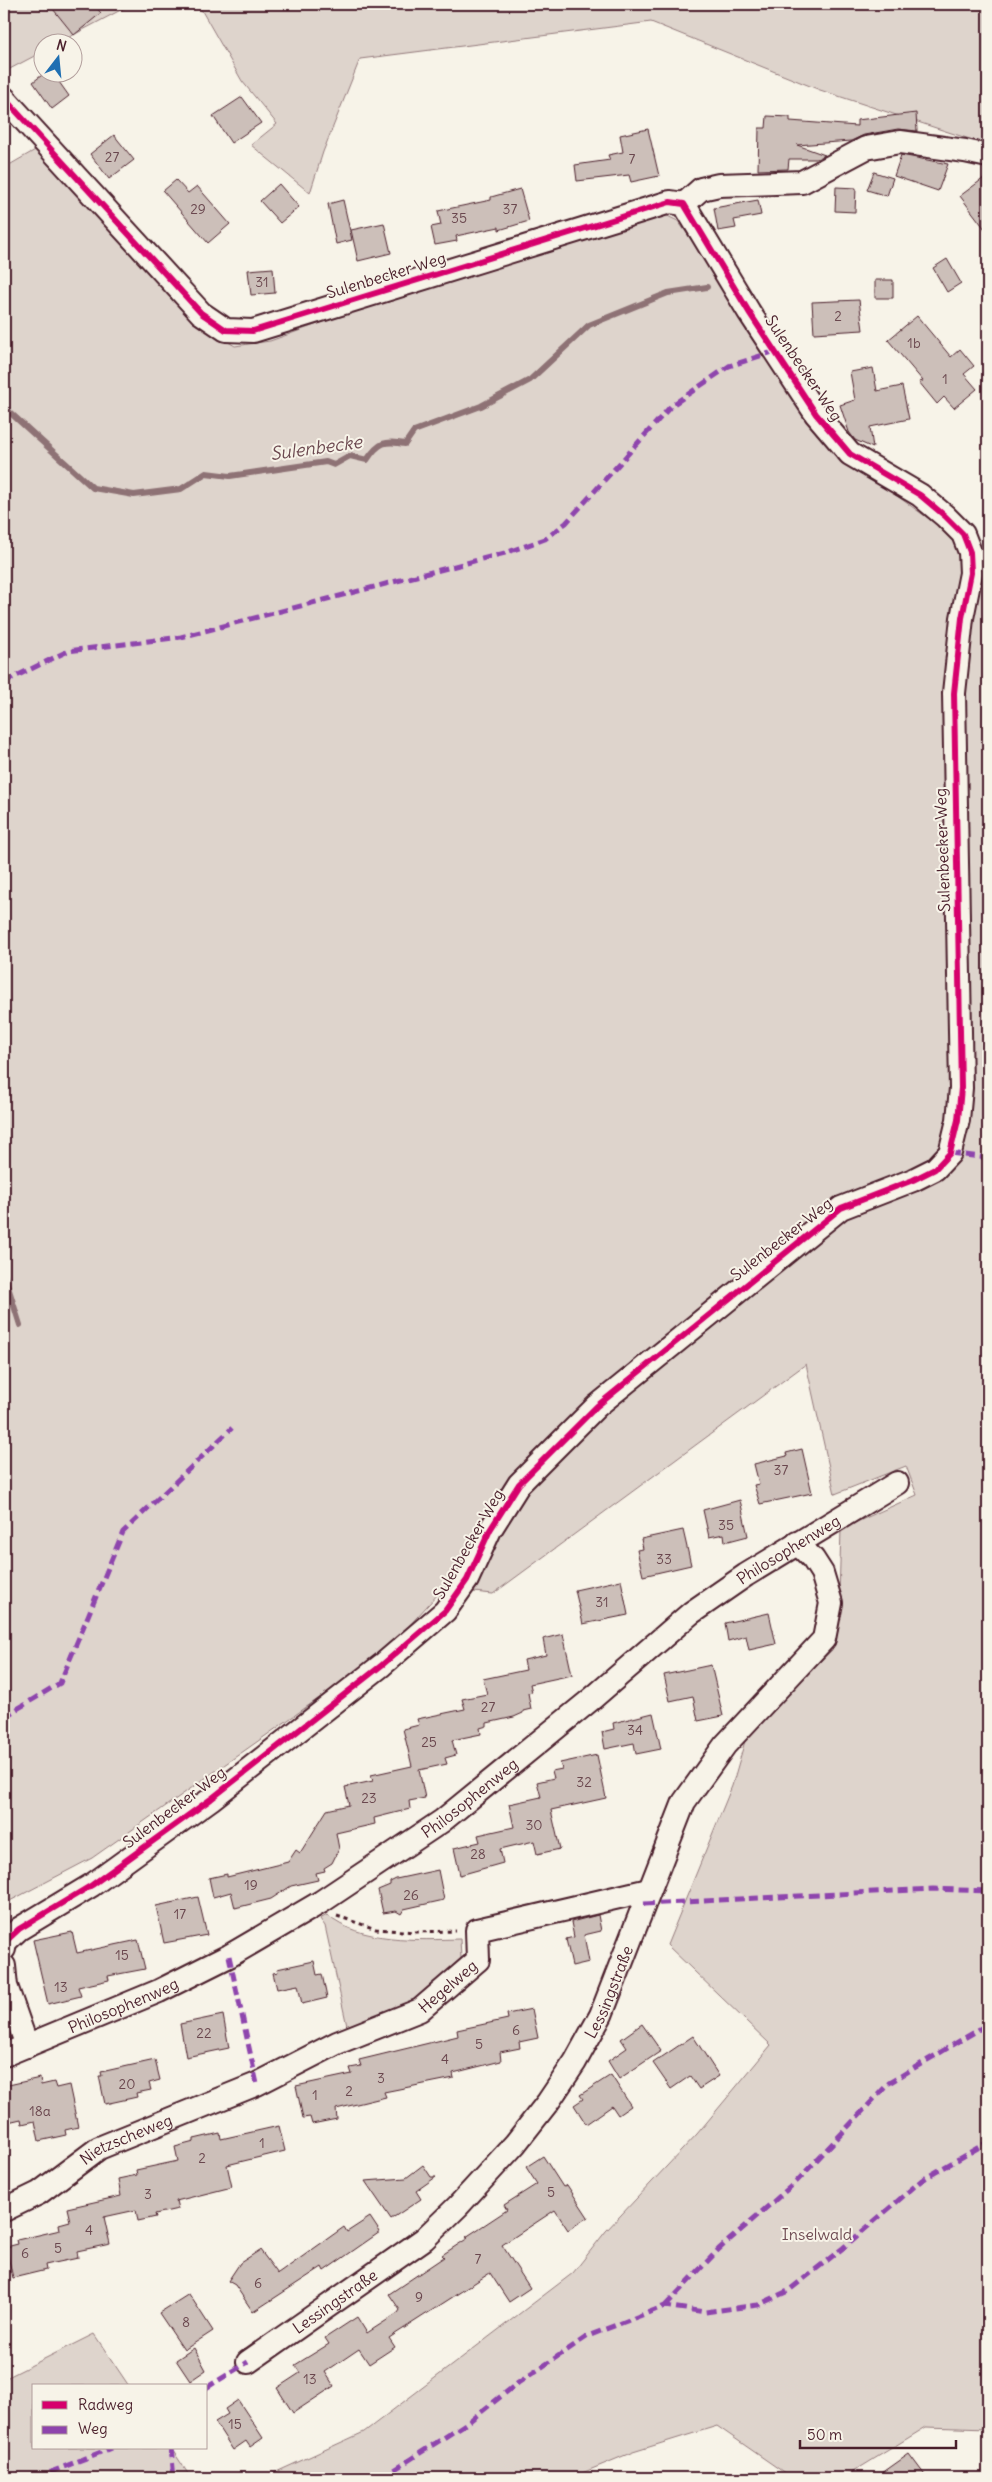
<svg xmlns="http://www.w3.org/2000/svg" width="992" height="2482" font-family="Delius,sans-serif">
	<style>
		.green { fill: #ded4cc; stroke: #947a7c }
		.lines { fill: none; stroke-linecap: round; stroke-linejoin: round }
		.stream { stroke: #8e7275; stroke-width: 6 }
		.building { fill: #ccbfb9; stroke: #4a1f2b }
		.street-casing { stroke: #4a1f2b; stroke-width: 26 }
		.path { stroke: #4a1f2b; stroke-width: 3; stroke-dasharray: 4 4; stroke-linecap: butt }
		.street { stroke: #f7f3e8; stroke-width: 22 }
		.quiet { stroke: #8e44ad; stroke-width: 5; stroke-dasharray: 10 5; stroke-linecap: butt }
		.cycleway-casing { stroke: #f7f3e8; stroke-width: 9 }
		.cycleway { stroke: #d6006c; stroke-width: 6 }
		.labels { text-anchor: middle; stroke-width: 4; stroke-linejoin: round; paint-order: stroke }
		.number-label { font-size: 14px; fill: #6a474e }
		.street-label { font-size: 16px; fill: #4a1f2b; stroke: #f7f3e8 }
		.park-label { font-size: 16px; fill: #6f4c53; stroke: #f7f3e8 }
		.water-label { font-size: 18px; font-style: italic; fill: #6c4950; stroke: #f7f3e8 }
	</style>
	<rect width="100%" height="100%" fill="#f7f3e8"/>
	<filter id="ink" filterUnits="userSpaceOnUse"><feTurbulence type="fractalNoise" baseFrequency=".02" numOctaves="2"/><feDisplacementMap in="SourceGraphic" scale="10" xChannelSelector="R" yChannelSelector="G"/><feConvolveMatrix kernelMatrix="1 2 1 2 8 2 1 2 1" color-interpolation-filters="sRGB"/></filter>
	<g filter="url(#ink)">
		<path class="green" d="M4,4h128l-72,38h-18v10l-38,20z
			M198,4h790v141l-168,-55 -169,-68 -291,37 -37,93 -13,41 -59,-48 26,-21 -35,-43z
			M37,149l171,181 27,16 35,-5 180,-64 59,-18 10,2 37,-11 1,-7 102,-31 19,9 173,242 88,63 49,28v1875l-62,-2 -83,51h-51l-75,-52 -84,26 -63,26h-307l101,-46 209,-159 33,-42 91,-97 74,-89 -104,-100 65,-159 15,-52 85,-84 6,-19 3,-102 76,-34 -11,-29 -71,28 -29,-130 -313,230 -29,-3 -15,-9 -63,69 -294,207 -88,46v-1736z
			M327,1915c32,28 93,25 133,24l1,19 -47,44 -67,24 -22,-100 -5,-7z
			M94,2334l35,52h-95v62h137l20,30h-187v-99z"/>
		<g class="lines">
			<path class="stream" d="M4,407l89,81 41,7 47,-6 25,-16 24,3 96,-14 8,3 16,-9 17,4c12,-18 18,-20 38,-16l9,-13 67,-25 49,-26 59,-55 79,-32 39,-6
				M4,1274l16,51"/>
		</g>
		<path class="building" d="M49,4h44l8,9 -27,22z
			M46,72h6l17,24 -17,13 -19,-27z
			M242,97l19,26 -30,20 -18,-27z
			M916,113l1,18 -19,-2 -34,6 -13,6 -54,4 28,10 -8,4h-28l-1,10 -30,1 1,-42h7l1,-12 23,1v4l67,5v-6z
			M648,129l11,47 -28,6 -2,-7 -52,6 -2,-16 35,-5 -2,-5 15,-3 -3,-17z
			M114,135l20,25 -25,19 -19,-25z
			M901,155l47,9 -10,27 -44,-15z
			M874,172l19,6 -6,18 -20,-6z
			M988,175v58l-28,-37z
			M176,180l12,13 9,-7 33,38 -22,19 -45,-52z
			M279,184l20,23 -19,16 -20,-22z
			M836,187l20,1 -1,24 -20,-1z
			M520,189l9,32 -30,9v-3l-43,9 1,5 -22,4 -4,-18 10,-2 -3,-14 53,-11v-3z
			M343,200l9,40 -16,4 -8,-40z
			M758,200l3,15 -27,5 2,8 -18,3 -4,-23z
			M384,223l7,30 -33,8 -7,-31z
			M947,259l14,24 -14,9 -14,-24z
			M273,268l2,25 -24,2 -3,-25z
			M875,280h18v18h-18z
			M859,300l4,30 -49,3 -2,-31z
			M917,316l34,41 9,-8 14,17 -10,8 13,15 -23,19 -10,-11 -7,7 -18,-22 4,-1 -35,-41z
			M873,368l4,23 25,-5 7,33 -39,8 3,21 -18,-8 -6,-8 -9,-27 15,-5 -5,-28z
			M802,1449l10,44 -52,11 -6,-19 5,-1 -5,-20 33,-8 -1,-3z
			M740,1500l8,36 -23,6 -1,-8 -15,3 -6,-27z
			M683,1530l8,35 -48,11 -6,-26 6,-1 -2,-10z
			M621,1580l7,35 -45,9 -8,-34z
			M769,1613l7,31 -27,6 -3,-14 -18,5 -3,-18z
			M563,1634l9,41 -42,9 2,8 -4,1 3,16 -8,2v2l-9,4 -27,6v3l-7,2 1,6 -29,6 4,15 -11,3 2,6 -28,6 6,28 -16,3 1,8 -36,9 1,6 -39,9 3,16 -7,14 -8,5 1,3 -9,2 2,7 -27,6 -20,13 -36,9 -4,-16 -18,5 -4,-19 18,-4v3l61,-15 8,-12 4,3 27,-43 22,-5 -4,-18 28,-6 -2,-6 41,-9 -9,-37 16,-4 -2,-6 48,-10 -3,-10 25,-5 -4,-15 43,-9 -2,-10 22,-5 -3,-16z
			M711,1665l12,51 -25,5 -5,-25 -23,5 -6,-26z
			M653,1713l8,36 -25,5 -2,-11 -29,6 -3,-17 12,-3 -1,-6z
			M597,1755l9,43 -55,12 9,39 -23,5 -3,-13 -34,8 3,14 -43,12 -6,-27 26,-6 -2,-7 36,-8 -5,-23 32,-7 -4,-15 17,-4 -2,-7 10,-2 -2,-6z
			M438,1870l6,30 -40,9 -3,5 -5,-3 -13,2 -5,-23 12,-5v-3l6,-3z
			M198,1897l9,38 -43,8 -8,-37z
			M598,1915l3,16 -17,4 5,27 -17,4 -6,-27 8,-2 -3,-15z
			M72,1932l5,21 61,-13 7,29 -37,7 1,4 -31,7 3,9 -33,8 -15,-64z
			M314,1961l3,14 5,-1 5,24 -25,6 -4,-19 -21,4 -4,-16 5,-1 -1,-3z
			M532,2009l6,29 -19,4 1,6 -20,4 1,9 -48,12 1,5 -70,14 2,5 -50,12 1,10 -25,5 -2,-7 -7,1 -7,-32 56,-12 -2,-6 11,-2 -2,-6 99,-24 -1,-6 51,-11 -1,-5z
			M223,2015l6,33 -43,9 -6,-33z
			M642,2024l19,27 -42,28 -11,-18 19,-13 -6,-9z
			M693,2036l26,40 -20,13 -9,-13 -19,13 -18,-26z
			M155,2060l5,20 -11,3 2,7 -15,3 1,4 -32,7 -6,-28h3l-1,-4z
			M611,2075l20,31 -13,9 -6,-9 -26,18 -12,-19 9,-6 -3,-4z
			M40,2078l1,7 13,-3 2,6 13,-3 9,42 -13,3 1,5 -27,6 -4,-20 -13,3 -1,-5 -13,3 -4,-19v-17z
			M279,2126l6,25 -58,14 5,22 -56,14 2,8 -23,5 1,3 -18,4 -2,-11 -32,7 6,27 -33,7 1,7 -33,7 1,5 -33,8 -7,-31 12,-3 -1,-4 43,-10 -1,-6 11,-3 -3,-13 54,-12 -3,-17 19,-4 -1,-5 42,-9 -3,-14 19,-5v-3l26,-6 1,6z
			M543,2156l20,31 4,-2 21,32 -20,13 -13,-20 -53,35 28,43 -21,14 -19,-29 -101,65 6,9 -26,17 -10,-15 -34,23 9,14 -41,27 -16,-25 23,-15 -5,-8 34,-21 -4,-6 32,-21 10,16 31,-20 2,-3 -11,-16 55,-37 -2,-2 26,-17 -2,-1 41,-27 -3,-5 33,-21 -11,-17z
			M423,2165l8,12h5l-20,14 5,8 -30,20 -26,-38 41,-3z
			M370,2217l10,15 -56,39 -2,-4 -69,45 -18,-27 -7,-4 12,-18 20,-13 18,24 66,-47 3,5z
			M189,2294l24,37 -29,19 -25,-37z
			M194,2348l12,22 -16,11 -14,-21z
			M238,2400l25,38 -13,9 -4,-6 -13,9 -18,-28 13,-8 -3,-5z
			M909,2454l18,24h-52z"/>
		<g class="lines">
			<g class="street-casing">
				<g id="street">
					<path d="M4,98l197,215 25,17 27,1 417,-129 14,2 65,108 67,102 34,40 70,41 25,21 18,18 7,18 1,21 -9,45 -8,75 7,395 -3,32 -8,33 -15,16 -22,11 -72,28 -244,198 -78,78 -29,46 -23,50 -22,31 -63,54 -171,134 -119,86 -73,44 -14,13 -1,7"/>
					<path d="M684,204l17,-15 18,-4 83,-3 64,-34 34,-6 65,9 23,5"/>
					<path d="M4,1966l2,20 21,60"/>
					<path id="s1" d="M4,2055l155,-64 70,-35 92,-54 121,-81 152,-124 97,-84 55,-38 151,-92"/>
					<path id="s2" d="M4,2210l35,-17 60,-45 158,-64 80,-41 83,-33 58,-50 -1,-30 172,-40"/>
					<path id="s3" d="M248,2362l176,-123 34,-33 57,-62 33,-42 27,-40 26,-47 83,-213 41,-57 99,-106 7,-36 -9,-30 -9,-14 -16,-16"/>
				</g>
			</g>
			<path class="path" d="M337,1916l39,13 39,3 41,-1"/>
			<use href="#street" class="street"/>
			<path class="quiet" d="M4,682l64,-31 113,-14 324,-84 40,-14 21,-16 105,-117 58,-40 47,-15
				M950,1153l38,5
				M4,1717l56,-34 63,-151 109,-104
				M644,1904l289,-15 55,2
				M229,1956l28,128
				M665,2306l54,-57 78,-68 92,-98 99,-59
				M206,2388l42,-26
				M171,2448l3,30
				M36,2478l75,-30
				M381,2478l86,-55 51,-40 70,-47 77,-30 40,6 53,-7 30,-14 55,-43 79,-68 66,-38
				M987,2478l1,-1"/>
			<g class="cycleway-casing">
				<path id="cycleway" d="M4,98l197,215 25,17 27,1 417,-129 14,2 65,108 67,102 34,40 70,41 25,21 18,18 7,18 1,21 -9,45 -8,75 7,395 -3,32 -8,33 -15,16 -22,11 -72,28 -244,198 -78,78 -29,46 -23,50 -22,31 -63,54 -171,134 -119,86 -73,44 -14,13 -1,7"/>
			</g>
			<use href="#cycleway" class="cycleway"/>
		</g>
	</g>
	<g class="labels">
		<g class="number-label">
			<text x="112" y="162">27</text>
			<text x="632" y="164">7</text>
			<text x="198" y="214">29</text>
			<text x="510" y="214">37</text>
			<text x="459" y="223">35</text>
			<text x="262" y="287">31</text>
			<text x="838" y="321">2</text>
			<text x="914" y="348">1b</text>
			<text x="945" y="384">1</text>
			<text x="781" y="1475">37</text>
			<text x="726" y="1530">35</text>
			<text x="664" y="1564">33</text>
			<text x="602" y="1607">31</text>
			<text x="488" y="1712">27</text>
			<text x="635" y="1735">34</text>
			<text x="429" y="1747">25</text>
			<text x="584" y="1787">32</text>
			<text x="369" y="1803">23</text>
			<text x="534" y="1830">30</text>
			<text x="478" y="1859">28</text>
			<text x="251" y="1890">19</text>
			<text x="411" y="1900">26</text>
			<text x="180" y="1919">17</text>
			<text x="122" y="1960">15</text>
			<text x="61" y="1992">13</text>
			<text x="516" y="2035">6</text>
			<text x="204" y="2038">22</text>
			<text x="479" y="2049">5</text>
			<text x="445" y="2064">4</text>
			<text x="381" y="2083">3</text>
			<text x="127" y="2089">20</text>
			<text x="349" y="2096">2</text>
			<text x="315" y="2100">1</text>
			<text x="40" y="2116">18a</text>
			<text x="262" y="2148">1</text>
			<text x="202" y="2163">2</text>
			<text x="551" y="2197">5</text>
			<text x="148" y="2199">3</text>
			<text x="89" y="2235">4</text>
			<text x="58" y="2253">5</text>
			<text x="25" y="2258">6</text>
			<text x="478" y="2264">7</text>
			<text x="258" y="2288">6</text>
			<text x="419" y="2302">9</text>
			<text x="186" y="2327">8</text>
			<text x="310" y="2384">13</text>
			<text x="235" y="2429">15</text>
		</g>
		<g class="street-label">
			<text transform="translate(386 275) rotate(-17)" y="6">Sulenbecker Weg</text>
			<text transform="translate(804 368) rotate(56)" y="6">Sulenbecker Weg</text>
			<text transform="translate(942 850) rotate(-92)" y="6">Sulenbecker Weg</text>
			<text transform="translate(781 1239) rotate(-38)" y="6">Sulenbecker Weg</text>
			<text transform="translate(468 1544) rotate(-60)" y="6">Sulenbecker Weg</text>
			<text dy="6" stroke="none"><textPath href="#s1" startOffset="939">Philosophenweg</textPath></text>
			<text dy="6" stroke="none"><textPath href="#s1" startOffset="534">Philosophenweg</textPath></text>
			<text transform="translate(174 1807) rotate(-37)" y="6">Sulenbecker Weg</text>
			<text dy="6" stroke="none"><textPath href="#s2" startOffset="500">Hegelweg</textPath></text>
			<text dy="6" stroke="none"><textPath href="#s3" startOffset="526">Lessingstraße</textPath></text>
			<text dy="6" stroke="none"><textPath href="#s1" startOffset="129">Philosophenweg</textPath></text>
			<text dy="6" stroke="none"><textPath href="#s2" startOffset="142">Nietzscheweg</textPath></text>
			<text dy="6" stroke="none"><textPath href="#s3" startOffset="106">Lessingstraße</textPath></text>
		</g>
		<g class="park-label">
			<text x="817" y="2240">Inselwald</text>
		</g>
		<g class="water-label">
			<text transform="translate(316 448) rotate(-8)" y="6">Sulenbecke</text>
		</g>
	</g>
	<rect width="992" height="2482" fill="none" stroke="#f7f3e8" stroke-width="20"/>
	<rect x="10" y="10" width="972" height="2462" fill="none" stroke="#4a1f2b" stroke-width="2" filter="url(#ink)"/>
	<rect x="32" y="2384" width="175" height="65" fill="#f7f3e8" stroke="#b29e9c"/>
	<rect x="42" y="2401" width="25" height="8" fill="#d6006c" stroke="#b29e9c"/>
	<text x="78" y="2410" font-size="15" fill="#4a1f2b">Radweg</text>
	<rect x="42" y="2426" width="25" height="8" fill="#8e44ad" stroke="#b29e9c"/>
	<text x="78" y="2434" font-size="15" fill="#4a1f2b">Weg</text>
	<g transform="translate(58 58) rotate(16)"><circle r="24" fill="#f7f3e8" stroke="#b29e9c"/>
	<path d="M0-4L9 19L0 12L-9 19Z" fill="#1f6fb2"/>
	<text y="-8" font-size="14" font-weight="bold" text-anchor="middle" fill="#4a1f2b">N</text>
	</g>
	<path d="M800 2440v8h156v-8" fill="none" stroke="#4a1f2b" stroke-width="2.5"/>
	<text x="807" y="2440" font-size="15" fill="#4a1f2b" stroke="#f7f3e8" stroke-width="4" paint-order="stroke">50 m</text>
</svg>
